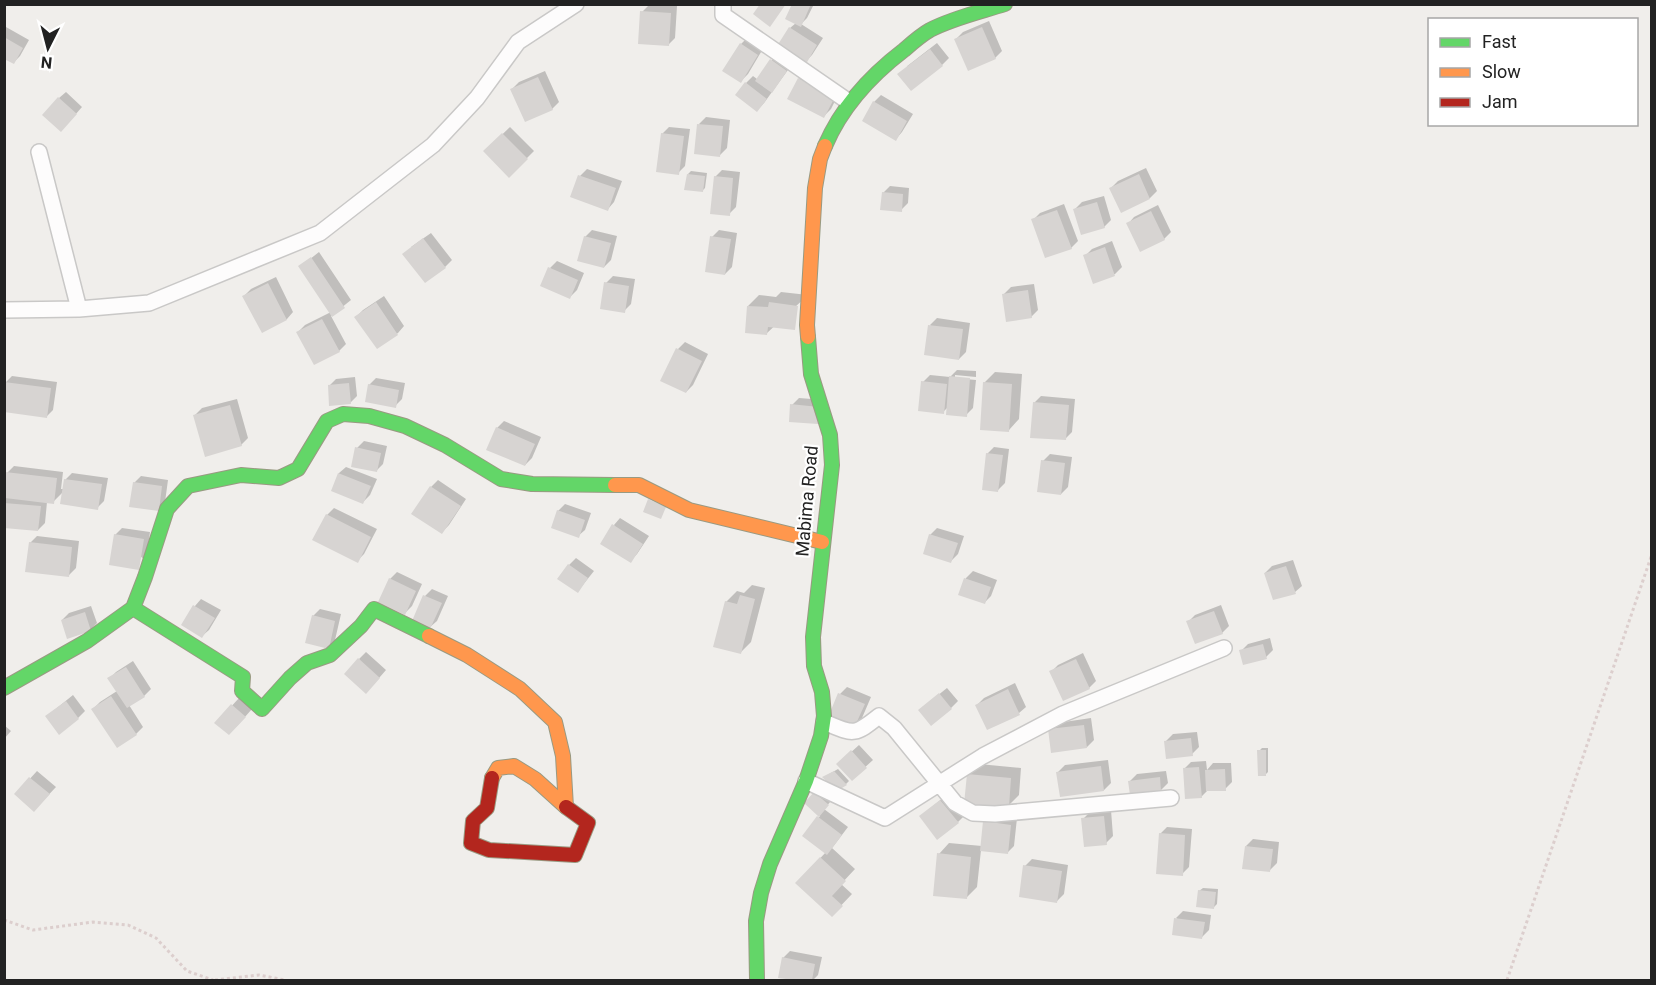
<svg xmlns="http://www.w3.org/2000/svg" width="1656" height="985" font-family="Roboto,sans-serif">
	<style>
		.shadow { fill: #0003 }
		.building { fill: #d7d4d2 }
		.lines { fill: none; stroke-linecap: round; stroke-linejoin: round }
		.street-casing { stroke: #c9c8c7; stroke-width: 18 }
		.fast-casing { stroke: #999a82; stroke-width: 16 }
		.slow-casing { stroke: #999a82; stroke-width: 16 }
		.jam-casing { stroke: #999a82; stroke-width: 16 }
		.path { stroke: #dccecd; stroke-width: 3; stroke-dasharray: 3 3; stroke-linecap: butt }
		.street { stroke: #fdfcfc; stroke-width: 15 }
		.fast { stroke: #63d668; stroke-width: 14 }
		.slow { stroke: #ff974d; stroke-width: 14 }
		.jam { stroke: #b3261e; stroke-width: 14 }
		.labels { text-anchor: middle; stroke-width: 4.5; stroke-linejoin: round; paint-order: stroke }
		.street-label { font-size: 18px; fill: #222; stroke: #fff }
	</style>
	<rect width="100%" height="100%" fill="#f0eeeb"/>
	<path class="shadow" d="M794,4h20l-7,14 -6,6 22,14 -11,17 -7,7 -15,-34 6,-5z
		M649,5l28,1 -2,32 -7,7 -26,-33z
		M989,21l13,30 -7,7 -39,-19 7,-7z
		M6,27l23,13 -9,16 -6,6 -10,-5z
		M748,37l16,10 -16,27 -7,7v-37z
		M937,43l12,15 -7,7 -36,2z
		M778,53l15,10 -29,40 -7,7 -11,-27 7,-7 4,3z
		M545,71l14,31 -7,7 -40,-20 7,-7z
		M806,72l35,17 -10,20 -7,7 -25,-37z
		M66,92l16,15 -14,16 -9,-25z
		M881,95l32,19 -11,18 -6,7 -22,-37z
		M706,117l24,3 -3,28 -7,7 -21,-31z
		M510,127l24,24 -25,25 -24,-25z
		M669,127l21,2 -5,37 -7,7 -16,-39z
		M1146,168l11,23 -7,7 -28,13 -11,-23 7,-7z
		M587,169l35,12 -8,21 -6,7 -28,-33z
		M722,170l18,2 -4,35 -7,7 -14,-37z
		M691,171l16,2 -2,15 -3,3 -14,-17z
		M890,186l19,2 -1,15 -7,7 -18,-17z
		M1104,196l7,24 -7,7 -29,-18 7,-7z
		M1064,204l14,37 -7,7 -38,-28 7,-7z
		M1158,205l13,27 -7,7 -24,11 -12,-26 6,-7z
		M592,230l25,6 -6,24 -7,7 -19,-30z
		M719,230l18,3 -5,34 -7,7 -13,-37z
		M431,233l21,27 -7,7 -34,-20z
		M1112,241l10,26 -7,7 -21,8 -9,-26 7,-7z
		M319,252l32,48 -20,16 15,28 -7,7 -41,-19 7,-7 26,-13 -31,-45z
		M557,261l27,12 -7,17 -7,7 -20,-29z
		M613,276l22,3 -4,25 -7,7 -18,-28z
		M276,277l17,35 -6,7 -24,12 -19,-35 7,-7z
		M1034,284l4,26 -7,7 -27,-23 7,-7z
		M781,292l27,3 -41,38 -19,-27 11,-11 17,2z
		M384,296l20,30 -6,7 -21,14 -21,-30 7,-7z
		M937,318l33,5 -4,29 -7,7 -29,-34z
		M685,342l23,12 -15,31 -7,7 -8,-43z
		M957,370l19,1v6l-21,-2v3l21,2 -3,28 -7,7 -18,-8 -5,5 -20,-30 7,-7 20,2z
		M995,372l27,2 -3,45 -10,11 -25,-47z
		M12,376l45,6 -4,28 -7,7 -41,-34z
		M355,377l2,19 -7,7 -21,-17 7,-7z
		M376,378l29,5 -3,16 -7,7 -26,-21z
		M1041,396l34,3 -3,33 -7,7 -31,-36z
		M799,398l26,2 -1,16 -32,-11z
		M237,399l11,39 -7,7 -46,-30 7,-7z
		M504,421l37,16 -9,21 -7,7 -28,-37z
		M364,441l23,5 -4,18 -7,7 -19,-23z
		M994,447l15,2 -4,34 -7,7 -11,-36z
		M1050,454l22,3 -4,30 -7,7 -18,-33z
		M14,466l49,6 -2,17h3l1,-9 7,-7 36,5 -4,23 -7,7 -34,-16 -10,10h-6l-2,21 -7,7 -34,-3v-35l3,-19z
		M346,467l31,12 -7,16 -7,7 -30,-12 6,-17z
		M141,476l27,4 -3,22 -7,7 -24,-26z
		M438,480l28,19 -17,26 -7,7 -11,-45z
		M565,504l26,9 -6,17 -7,6 -20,-25z
		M334,508l43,21 -13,25 -7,7 -30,-46z
		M620,518l29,18 -12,18 -7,7 -16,-36z
		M122,528l28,4 -4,29 -31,-26z
		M937,528l27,8 -6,18 -7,7 -21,-26z
		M37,536l42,5 -3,27 -7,7 -39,-32z
		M576,558l18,13 -16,20 -9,-26z
		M1293,560l9,26 -7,6 -30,-19 7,-7z
		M973,571l24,9 -6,16 -7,7 -24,-9 6,-16z
		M397,572l25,12 -10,22 -7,7 -15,-34z
		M752,585l13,3 -14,54 -11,11 -14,-51 11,-11 7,2z
		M432,589l16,7 -11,25 -7,6 -5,-31z
		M201,599l20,11 -12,20 -7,6 -19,-11 12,-19z
		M1221,605l8,21 -7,7 -34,-11 7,-7z
		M91,606l6,17 -7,7 -28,-10 7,-7z
		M320,609l21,5 -6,26 -7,7 -15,-31z
		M1270,638l3,12 -7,7 -25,-6 7,-7z
		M366,652l20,18 -13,15 -14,-26z
		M1083,653l13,28 -7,7 -38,-16 7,-7z
		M133,661l18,28 -7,7 -15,9 14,22 -7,7 -19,12 -24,-37 7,-7 17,-11 -8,-12 7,-7z
		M1015,683l11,24 -7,6 -31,15 -11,-23 7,-7z
		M847,687l24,10 -9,21 -7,7 -24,-11 9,-20z
		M947,688l11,13 -7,7 -24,-4z
		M73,695l12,16 -7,7 -31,-2z
		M239,698l13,11 -16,18 -19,-5z
		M1091,718l3,22 -7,7 -37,-17 7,-7z
		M4,725l7,6 -7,8z
		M1197,732l2,15 -7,7 -26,-13 7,-7z
		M859,745l14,15 -21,19 -14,-15z
		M1262,748h6v24l-3,3 -6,-24z
		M1108,760l3,23 -7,7 -46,-18 7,-7z
		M1206,761l1,9 6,-7h18l1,19 -7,7 -17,1 -7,7 -17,-28 7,-7z
		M979,764l42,4 -2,27 -11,11 -40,-31z
		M838,769l11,12 -3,3 -22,-7z
		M37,771l19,16 -15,16 -25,-9z
		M1166,771l2,12 -7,7 -31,-9 7,-7z
		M818,790l13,11 -7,8 24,18 -16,21 23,21 -14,15 11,10 -20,21 -35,-32 29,-31 -22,-16 16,-20 -14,-13z
		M948,794l17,21 -7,7 -30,-12z
		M1111,810l2,26 -7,7 -23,-24 7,-7z
		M992,815l25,3 -3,28 -7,7 -26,-3 -4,37 -11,11 -27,-44 10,-11 33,3 3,-24z
		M1167,827l25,2 -3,38 -7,7 -22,-40z
		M1253,839l26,3 -2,21 -7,7 -24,-24z
		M1032,859l36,6 -4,29 -7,7 -32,-35z
		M1203,888l15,1 -1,15 -4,4 -14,-17z
		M1183,911l28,4 -2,15 -7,7 -26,-19z
		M790,951l32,6 -4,18 -5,5h-10l-23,-4 3,-18z"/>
	<path class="building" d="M760,4h26l-16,23 -17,-13z
		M792,4h19l-10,23 -16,-8z
		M640,11l31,2 -2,33 -31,-2z
		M789,27l28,18 -11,19 -29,-18z
		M982,27l14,32 -28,12 -14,-32z
		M4,37l19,11 -9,16 -10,-5z
		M740,43l18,12 -17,28 -19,-12z
		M930,49l13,17 -32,25 -14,-17z
		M770,59l17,12 -15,22 -17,-12z
		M538,77l15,33 -28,12 -15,-33z
		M798,78l37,19 -11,21 -37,-19z
		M745,82l22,17 -10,13 -22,-17z
		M58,97l19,17 -16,18 -19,-17z
		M873,101l34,20 -11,20 -34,-20z
		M697,124l26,2 -3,31 -26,-3z
		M502,133l26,26 -19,19 -26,-27z
		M661,133l23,3 -5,39 -23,-3z
		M687,174l18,2 -2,16 -19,-2z
		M1139,174l11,25 -29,14 -12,-25z
		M578,175l38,13 -8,23 -38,-14z
		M714,176l19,2 -3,38 -20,-2z
		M882,192l21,2 -1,18 -22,-2z
		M1097,202l8,26 -24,7 -8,-26z
		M1057,210l15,39 -27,9 -14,-39z
		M1151,211l14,29 -25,12 -14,-29z
		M584,236l27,7 -7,25 -27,-7z
		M710,236l21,3 -6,36 -20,-3z
		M423,238l23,30 -21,15 -23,-29z
		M1105,247l10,29 -22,8 -10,-29z
		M311,257l34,51 -13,9 -34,-51z
		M548,267l30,13 -8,19 -30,-13z
		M604,282l25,4 -4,27 -25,-4z
		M268,283l19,37 -25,13 -20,-37z
		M1028,290l4,28 -26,4 -4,-28z
		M376,302l22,33 -21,14 -23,-32z
		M769,302l29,4 -3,24 -27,-3 -1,8 -22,-2 2,-27 21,1z
		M322,319l18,33 -26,13 -18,-33z
		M928,325l35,4 -4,31 -35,-5z
		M676,348l26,13 -16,32 -26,-12z
		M949,376l21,2 -3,39 -21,-2z
		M921,381l26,3 -3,30 -26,-3z
		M4,382l47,6 -4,30 -43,-6z
		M983,382l29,2 -3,48 -29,-2z
		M349,383l2,21 -22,2 -1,-21z
		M368,384l31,6 -3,18 -31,-6z
		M1033,402l36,3 -3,35 -36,-2z
		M790,404l29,3 -1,17 -29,-2z
		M230,405l12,41 -37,11 -12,-42z
		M496,427l39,17 -10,22 -39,-16z
		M355,447l26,6 -4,19 -26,-5z
		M986,453l17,2 -5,37 -16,-2z
		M1041,460l24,3 -4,32 -24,-3z
		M5,472l52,6 -3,26 -49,-6z
		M338,473l33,13 -8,18 -32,-13z
		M64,479l38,5 -4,26 -38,-6z
		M133,482l29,4 -3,25 -30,-4z
		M430,486l31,20 -19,28 -31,-20z
		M648,499l18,8 -5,12 -18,-7z
		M4,503l37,3 -3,25 -34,-3z
		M557,510l28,10 -6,18 -28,-10z
		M326,514l45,23 -13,26 -46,-23z
		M612,524l31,20 -12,19 -31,-19z
		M114,534l30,5 -5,31 -30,-5z
		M929,534l29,9 -7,20 -28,-9z
		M29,542l43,5 -3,30 -44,-5z
		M568,564l20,14 -10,15 -21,-14z
		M1286,566l10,28 -23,6 -9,-27z
		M389,578l27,13 -11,24 -27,-13z
		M964,578l27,9 -6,17 -27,-9z
		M423,595l19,8 -12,26 -18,-8z
		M740,595l15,4 -14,55 -28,-7 12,-46 12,3z
		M193,605l22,13 -13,20 -21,-13z
		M1214,611l9,23 -28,10 -9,-23z
		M85,612l6,19 -24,8 -6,-19z
		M312,615l23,6 -6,28 -24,-6z
		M1263,644l4,15 -24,6 -4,-15z
		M358,658l22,20 -14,16 -22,-20z
		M1076,659l14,30 -27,12 -14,-30z
		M126,667l19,30 -18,11 -20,-30z
		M1008,689l12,26 -33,15 -12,-25z
		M838,693l27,11 -10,22 -26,-11z
		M939,693l13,16 -21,17 -13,-16z
		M111,696l26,39 -20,13 -26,-39z
		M66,701l13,18 -20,16 -14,-19z
		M231,704l15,13 -17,18 -15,-12z
		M1084,725l3,23 -36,5 -3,-24z
		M1191,738l2,18 -27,3 -2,-18z
		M851,750l16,18 -15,13 -16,-17z
		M1257,750h9v26h-8z
		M1101,766l3,25 -44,6 -4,-25z
		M1199,767l3,31 -17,1 -2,-31z
		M1225,769l1,22h-20l-1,-21z
		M834,771l13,14 -10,6 -15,-14z
		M967,774l44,4 -2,29 -45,-3z
		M29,777l21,17 -16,18 -20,-18z
		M1160,777l1,15 -31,3 -2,-14z
		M814,792l15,13 -10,12 -15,-14z
		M940,800l19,23 -22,17 -18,-24z
		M817,816l25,19 -15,20 -25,-19z
		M1104,816l3,29 -23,2 -3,-29z
		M983,821l28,4 -3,29 -28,-3z
		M1159,833l26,2 -2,41 -27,-2z
		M1245,846l28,3 -3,23 -28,-3z
		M937,853l34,4 -4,42 -34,-3z
		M820,857l26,24 -14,15 11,10 -11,11 -37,-34z
		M1023,865l39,6 -5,32 -38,-6z
		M1198,890l18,2 -2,17 -18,-2z
		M1174,918l31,4 -3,17 -30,-4z
		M782,957l33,7 -3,16h-18l-16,-2z"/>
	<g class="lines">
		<g class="street-casing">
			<path id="street" d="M723,4v11l126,87
				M39,152l40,157
				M4,310l75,-1 70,-6 171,-70 113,-88 44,-47 41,-56 58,-38
				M824,722c29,12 29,15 55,-6l15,12 61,75 18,10 22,1 176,-16
				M806,781l79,37 98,-62 80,-42 161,-66"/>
		</g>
		<g class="fast-casing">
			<path id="fast" d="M825,146c17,-40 45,-70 79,-96 8,-7 17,-15 26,-20 23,-12 50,-18 75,-26
				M133,608l110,69 -1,14 20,18 28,-31 17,-15 23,-8 31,-29 13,-17 55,27
				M4,688l83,-47 46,-33 12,-31 22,-68 21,-23 53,-11 38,3 19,-9 29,-48 16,-7 26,2 36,10 40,19 56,34 31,5 83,1
				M757,980l-1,-59 5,-28 9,-29 36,-83 15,-45 3,-20 -2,-24 -8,-26 -1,-29 19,-172 -2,-30 -19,-61 -3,-37"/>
		</g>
		<g class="slow-casing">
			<path id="slow" d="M808,337l-1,-12 8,-137 5,-29 5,-13
				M615,485h24l50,25 133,32
				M429,636l38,19 53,34 35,33 8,34 3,51 -31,-28 -21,-13 -16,2 -6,10"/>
		</g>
		<g class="jam-casing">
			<path id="jam" d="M492,778l-5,30 -14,13 -2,22 18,7 86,5 13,-32 -22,-16"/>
		</g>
		<path class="path" d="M4,920l29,10 60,-8 35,3 28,13 31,33 26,9
			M215,980l44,-5 26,5
			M1507,980l145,-426"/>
		<use href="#street" class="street"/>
		<use href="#fast" class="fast"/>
		<use href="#slow" class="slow"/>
		<use href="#jam" class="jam"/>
	</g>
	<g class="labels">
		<g class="street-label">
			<text transform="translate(807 501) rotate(-85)" y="6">Mabima Road</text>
		</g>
	</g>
	<rect width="1656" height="985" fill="none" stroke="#222222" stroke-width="12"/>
	<rect x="1428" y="18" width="210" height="108" fill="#ffffff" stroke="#a7a7a7" stroke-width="1.5"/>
	<rect x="1440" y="38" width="30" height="9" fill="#63d668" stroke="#a7a7a7" stroke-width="1.5"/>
	<text x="1482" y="48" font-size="18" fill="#222222">Fast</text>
	<rect x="1440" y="68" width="30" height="9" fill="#ff974d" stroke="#a7a7a7" stroke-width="1.5"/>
	<text x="1482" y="78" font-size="18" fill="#222222">Slow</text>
	<rect x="1440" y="98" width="30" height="9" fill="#b3261e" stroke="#a7a7a7" stroke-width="1.5"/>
	<text x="1482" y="108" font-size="18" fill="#222222">Jam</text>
	<g transform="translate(48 48) rotate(186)" stroke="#ffffff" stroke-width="4.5" paint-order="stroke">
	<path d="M0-4.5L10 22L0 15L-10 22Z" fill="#222222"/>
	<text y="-9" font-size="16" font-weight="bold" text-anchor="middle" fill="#222222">N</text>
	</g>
</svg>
